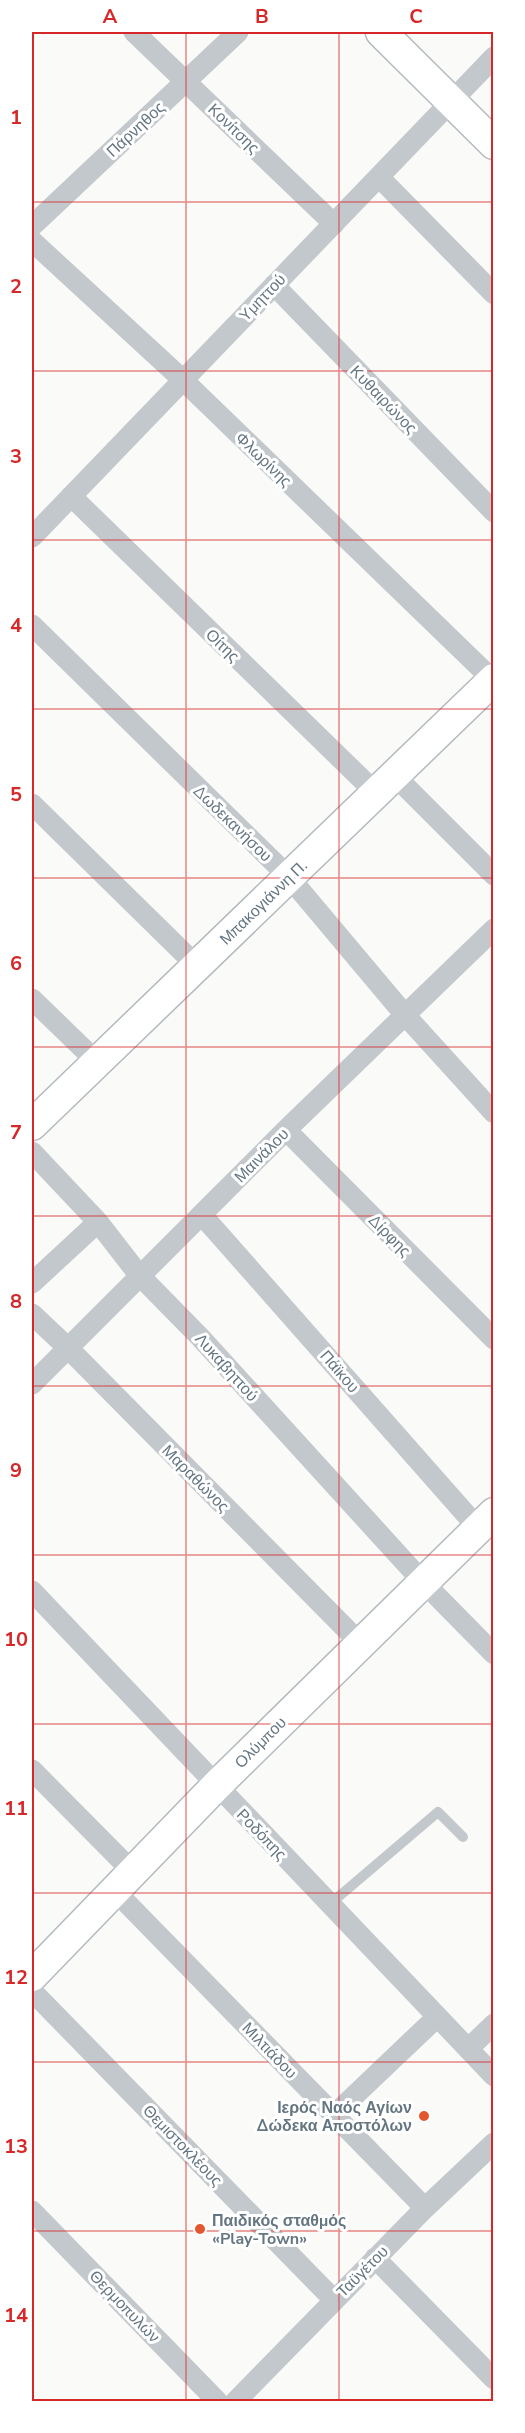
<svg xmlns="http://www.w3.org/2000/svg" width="525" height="2433" font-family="'Nunito Sans',sans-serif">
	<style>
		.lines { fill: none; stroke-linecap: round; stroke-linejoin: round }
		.secondary-casing { stroke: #b3babf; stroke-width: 33 }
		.lane { stroke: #c3c8cc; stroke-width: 10 }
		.street { stroke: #c3c8cc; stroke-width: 21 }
		.secondary { stroke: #fff; stroke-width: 30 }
		.grid { fill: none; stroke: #d62828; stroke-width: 1.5; stroke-opacity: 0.55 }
		.poi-dot { fill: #e4572e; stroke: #fff; stroke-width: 2 }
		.labels { text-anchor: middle; stroke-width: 6; stroke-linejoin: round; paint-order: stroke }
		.street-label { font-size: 16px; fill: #657683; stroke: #fff }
		.poi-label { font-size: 16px; font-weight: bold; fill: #657683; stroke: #fff; text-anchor: end }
		.neatline { fill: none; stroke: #d62828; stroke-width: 2 }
		.grid-label { font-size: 20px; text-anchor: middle; font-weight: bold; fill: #d62828 }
	</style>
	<rect width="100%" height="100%" fill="#fafaf8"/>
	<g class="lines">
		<g class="secondary-casing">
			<path id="secondary" d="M381,32l113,112
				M32,1125l462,-446
				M32,1976l185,-191 277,-272"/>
		</g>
		<path class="lane" d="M330,1904l108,-92 25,25"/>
		<path class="street" d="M134,32l200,192
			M379,177l115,117
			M32,226l206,-194
			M32,241l151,139 311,301
			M274,285l220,227
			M71,496l305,297
			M32,537l462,-480
			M32,625l257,252 116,138 89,98
			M394,775l100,100
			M32,804l165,162
			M32,999l65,63
			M286,1130l208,209
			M32,1152l66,70 41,53 60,61 224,246 71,72
			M202,1215l276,313
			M32,1283l66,-61
			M32,1314l36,34 292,295
			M32,1384l254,-254 208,-201
			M32,1591l462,485
			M32,1770l101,102
			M115,1891l310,317
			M32,1991l302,309
			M468,2049l26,-25
			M334,2115l103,-98
			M32,2211l186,191
			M375,2258l119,121
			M235,2402l190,-194 69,-65"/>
		<use href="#secondary" class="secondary"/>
	</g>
	<path class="grid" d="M186,32v2370M339,32v2370M32,202h462M32,371h462M32,540h462M32,709h462M32,878h462M32,1047h462M32,1216h462M32,1386h462M32,1555h462M32,1724h462M32,1893h462M32,2062h462M32,2231h462"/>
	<g class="poi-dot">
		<circle cx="424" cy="2116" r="6"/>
		<circle cx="200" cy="2229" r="6"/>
	</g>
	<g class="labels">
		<g class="street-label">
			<text transform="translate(234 128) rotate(44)" y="6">Κονίτσης</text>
			<text transform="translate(135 129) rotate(-43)" y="6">Πάρνηθος</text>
			<text transform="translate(262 297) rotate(-46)" y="6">Υμηττού</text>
			<text transform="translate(384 399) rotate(46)" y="6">Κυθαιρώνος</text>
			<text transform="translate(264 459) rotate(44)" y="6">Φλωρίνης</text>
			<text transform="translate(223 645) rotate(44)" y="6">Οίτης</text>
			<text transform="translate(233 823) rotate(44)" y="6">Δωδεκανήσου</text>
			<text transform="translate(263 902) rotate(-44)" y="6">Μπακογιάννη Π.</text>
			<text transform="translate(261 1155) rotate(-45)" y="6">Μαινάλου</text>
			<text transform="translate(390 1235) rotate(45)" y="6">Δίρφης</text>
			<text transform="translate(227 1367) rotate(48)" y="6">Λυκαβηττού</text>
			<text transform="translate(340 1371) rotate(49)" y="6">Πάϊκου</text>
			<text transform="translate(196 1478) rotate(45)" y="6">Μαραθώνος</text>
			<text transform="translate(260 1742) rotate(-45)" y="6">Ολύμπου</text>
			<text transform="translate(262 1834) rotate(46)" y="6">Ροδόπης</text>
			<text transform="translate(270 2050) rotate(46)" y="6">Μιλτιάδου</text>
			<text transform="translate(183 2145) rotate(46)" y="6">Θεμιστοκλέους</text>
			<text transform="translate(362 2271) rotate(-45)" y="6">Ταϋγέτου</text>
			<text transform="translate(125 2306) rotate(46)" y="6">Θερμοπυλών</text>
		</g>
		<g class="poi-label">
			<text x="412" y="2113">Ιερός Ναός Αγίων<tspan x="412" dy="18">Δώδεκα Αποστόλων</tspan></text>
			<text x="212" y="2226" text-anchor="start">Παιδικός σταθμός<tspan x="212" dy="18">«Play-Town»</tspan></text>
		</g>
	</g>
	<rect width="525" height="2433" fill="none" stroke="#ffffff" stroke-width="66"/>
	<rect x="33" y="33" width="459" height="2367" class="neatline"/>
	<g class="grid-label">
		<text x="110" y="23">A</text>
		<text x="262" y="23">B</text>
		<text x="416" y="23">C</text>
		<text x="16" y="124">1</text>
		<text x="16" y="293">2</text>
		<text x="16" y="463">3</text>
		<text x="16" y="632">4</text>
		<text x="16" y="801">5</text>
		<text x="16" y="970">6</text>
		<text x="16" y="1139">7</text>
		<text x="16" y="1308">8</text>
		<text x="16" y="1477">9</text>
		<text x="16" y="1646">10</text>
		<text x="16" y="1815">11</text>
		<text x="16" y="1984">12</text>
		<text x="16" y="2153">13</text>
		<text x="16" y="2322">14</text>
	</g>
</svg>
